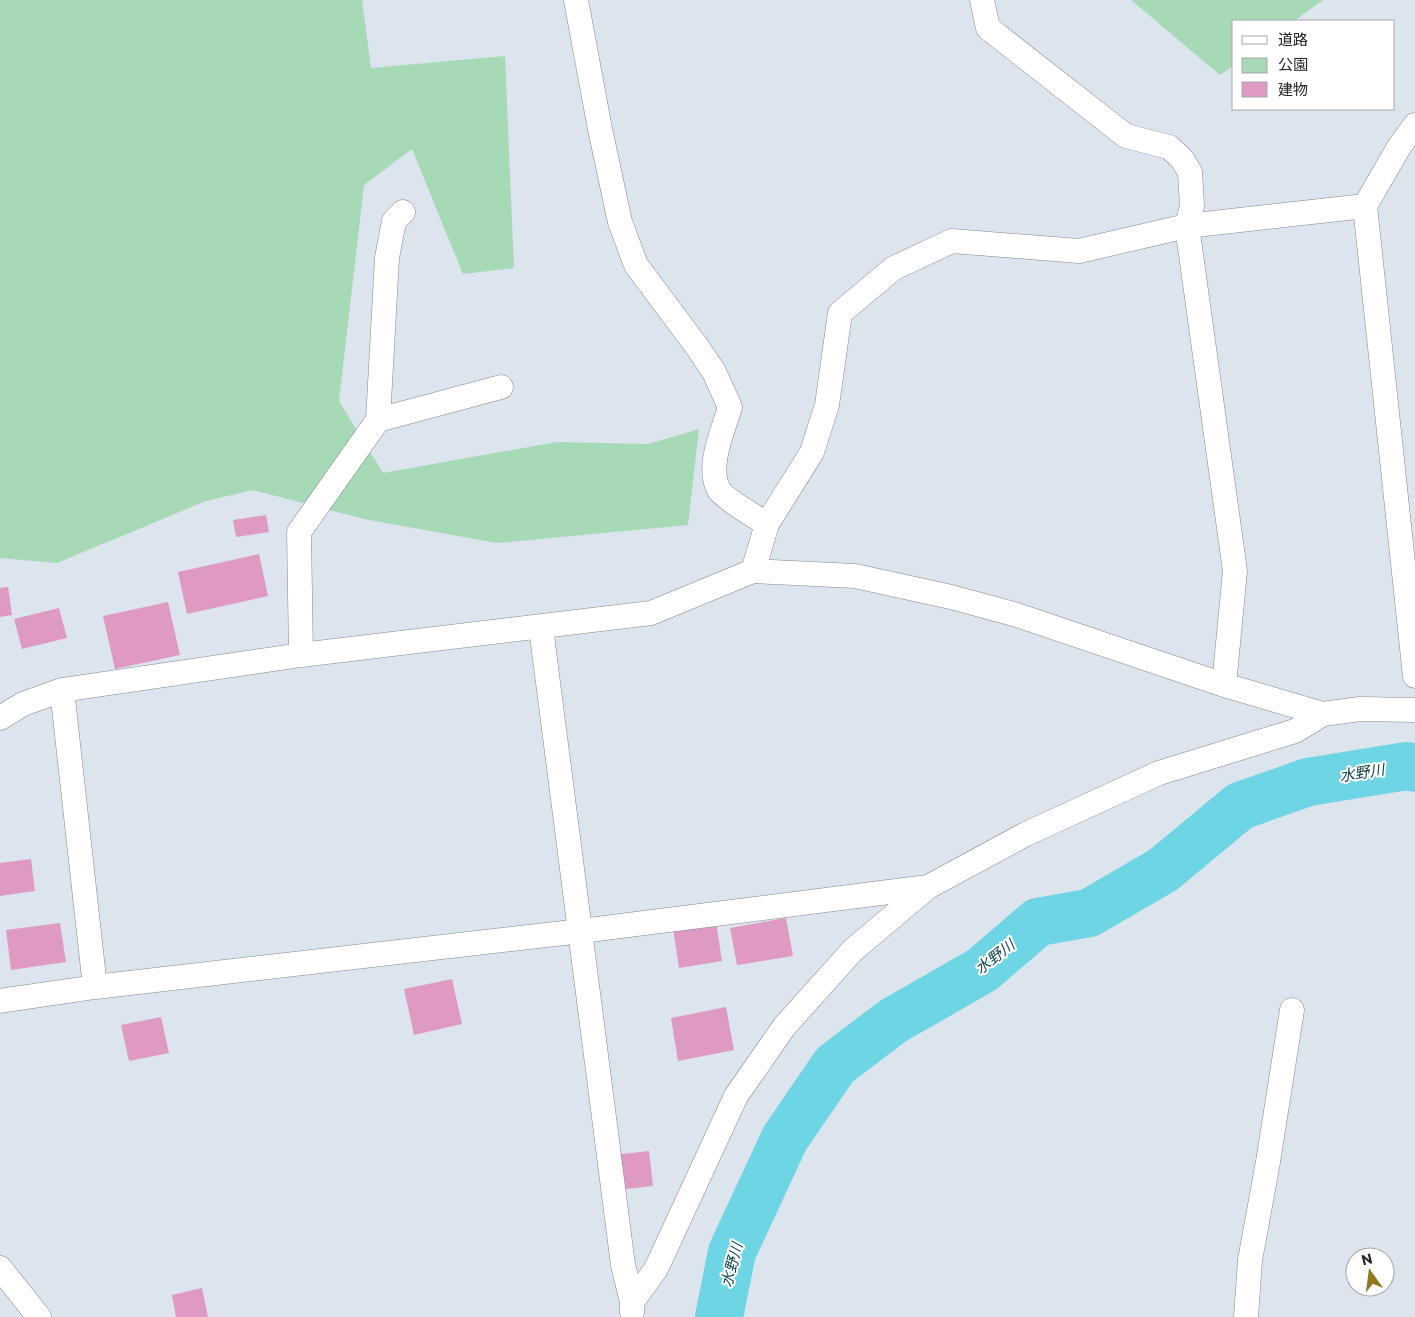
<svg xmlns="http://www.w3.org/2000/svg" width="1415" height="1317" font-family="Commissioner,'Noto Sans JP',sans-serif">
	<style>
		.green { fill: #a6d9b5 }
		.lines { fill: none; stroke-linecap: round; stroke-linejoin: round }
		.river { stroke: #6dd5e4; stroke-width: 48 }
		.building { fill: #df9ac3 }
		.street-casing { stroke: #808890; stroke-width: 25 }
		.street { stroke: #fff; stroke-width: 24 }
		.labels { text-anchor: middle; stroke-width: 4; stroke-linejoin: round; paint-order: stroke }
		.water-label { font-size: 15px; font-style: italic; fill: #0e4046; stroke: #fff }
	</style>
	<rect width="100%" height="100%" fill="#dce4ed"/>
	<path class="green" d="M0,0h362l9,68 134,-12 9,212 -51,6 -51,-125 -48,36 -25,216 44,72 174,-31 91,2 51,-15 -11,96 -191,18 -133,-24 -111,-29 -47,11 -149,62 -57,-5z
		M1131,0h192l-29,21h-60v44l-14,10z"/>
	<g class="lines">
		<path class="river" d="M719,1317l13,-65 53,-114 50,-73 58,-44 89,-51 56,-48 51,-9 74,-43 77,-64 68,-24 99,-16 8,2"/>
	</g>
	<path class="building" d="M266,515l3,17 -33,5 -3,-17z
		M259,554l9,42 -81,18 -9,-42z
		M8,587l4,28 -12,2v-29z
		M168,602l12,53 -65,14 -12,-53z
		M59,608l8,30 -45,11 -8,-30z
		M31,859l4,32 -35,5v-33z
		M786,918l7,38 -56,9 -7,-37z
		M716,922l6,39 -43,7 -6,-39z
		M60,923l6,39 -55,8 -5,-40z
		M452,979l10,45 -48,11 -10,-46z
		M726,1007l8,43 -56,11 -7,-43z
		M161,1017l8,36 -40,8 -8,-36z
		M649,1151l4,35 -36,4 -4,-35z
		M202,1288l6,29h-32l-4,-22z"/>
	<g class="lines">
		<g class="street-casing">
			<path id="street" d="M576,0l24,129 20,93 16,43 62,83 16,24 16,35c-7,24 -24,60 -11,83 5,8 38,28 48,34
				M982,0l6,28 138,108 43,11 13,12 8,13 2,34 -5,20 48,345 -11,114
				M1415,125l-16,22 -34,59 50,470
				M378,420l123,-33
				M753,571l14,-47 45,-72 15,-47 13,-92 54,-45 58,-27 127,10 108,-25 178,-20
				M541,628l82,637 9,37v10
				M301,655l-2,-123 79,-112 9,-162 7,-37 9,-9
				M0,718l23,-14 39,-14 239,-35 350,-42 102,-42 102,5 96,21 66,18 207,70 99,29 37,-5 55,1
				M95,987l486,-56 347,-44
				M0,1001l95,-14 -33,-297
				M0,1268l39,49
				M632,1302l24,-33 80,-173 48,-69 69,-77 75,-63 98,-53 133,-61 136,-42 28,-17
				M1246,1317l4,-57 18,-98 24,-152"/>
		</g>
		<use href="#street" class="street"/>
	</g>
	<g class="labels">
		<g class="water-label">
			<text transform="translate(1362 773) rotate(-9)" y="5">水野川</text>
			<text transform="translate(995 957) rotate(-38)" y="5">水野川</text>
			<text transform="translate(732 1265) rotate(-75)" y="5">水野川</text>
		</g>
	</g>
	<rect x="1232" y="20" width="162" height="90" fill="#ffffff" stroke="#a6a7a9"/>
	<rect x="1242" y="36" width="25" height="8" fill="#ffffff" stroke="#a6a7a9"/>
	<text x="1278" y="45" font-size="15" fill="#212427">道路</text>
	<rect x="1242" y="58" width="25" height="15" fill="#a6d9b5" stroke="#a6a7a9"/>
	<text x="1278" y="70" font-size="15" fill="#212427">公園</text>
	<rect x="1242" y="82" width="25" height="15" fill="#df9ac3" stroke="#a6a7a9"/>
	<text x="1278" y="95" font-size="15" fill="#212427">建物</text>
	<g transform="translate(1370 1272) rotate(346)"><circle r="24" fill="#ffffff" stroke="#a6a7a9"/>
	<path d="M0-4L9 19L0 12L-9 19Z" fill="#91771e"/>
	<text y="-8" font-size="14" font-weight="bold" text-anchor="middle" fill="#212427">N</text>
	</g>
</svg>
